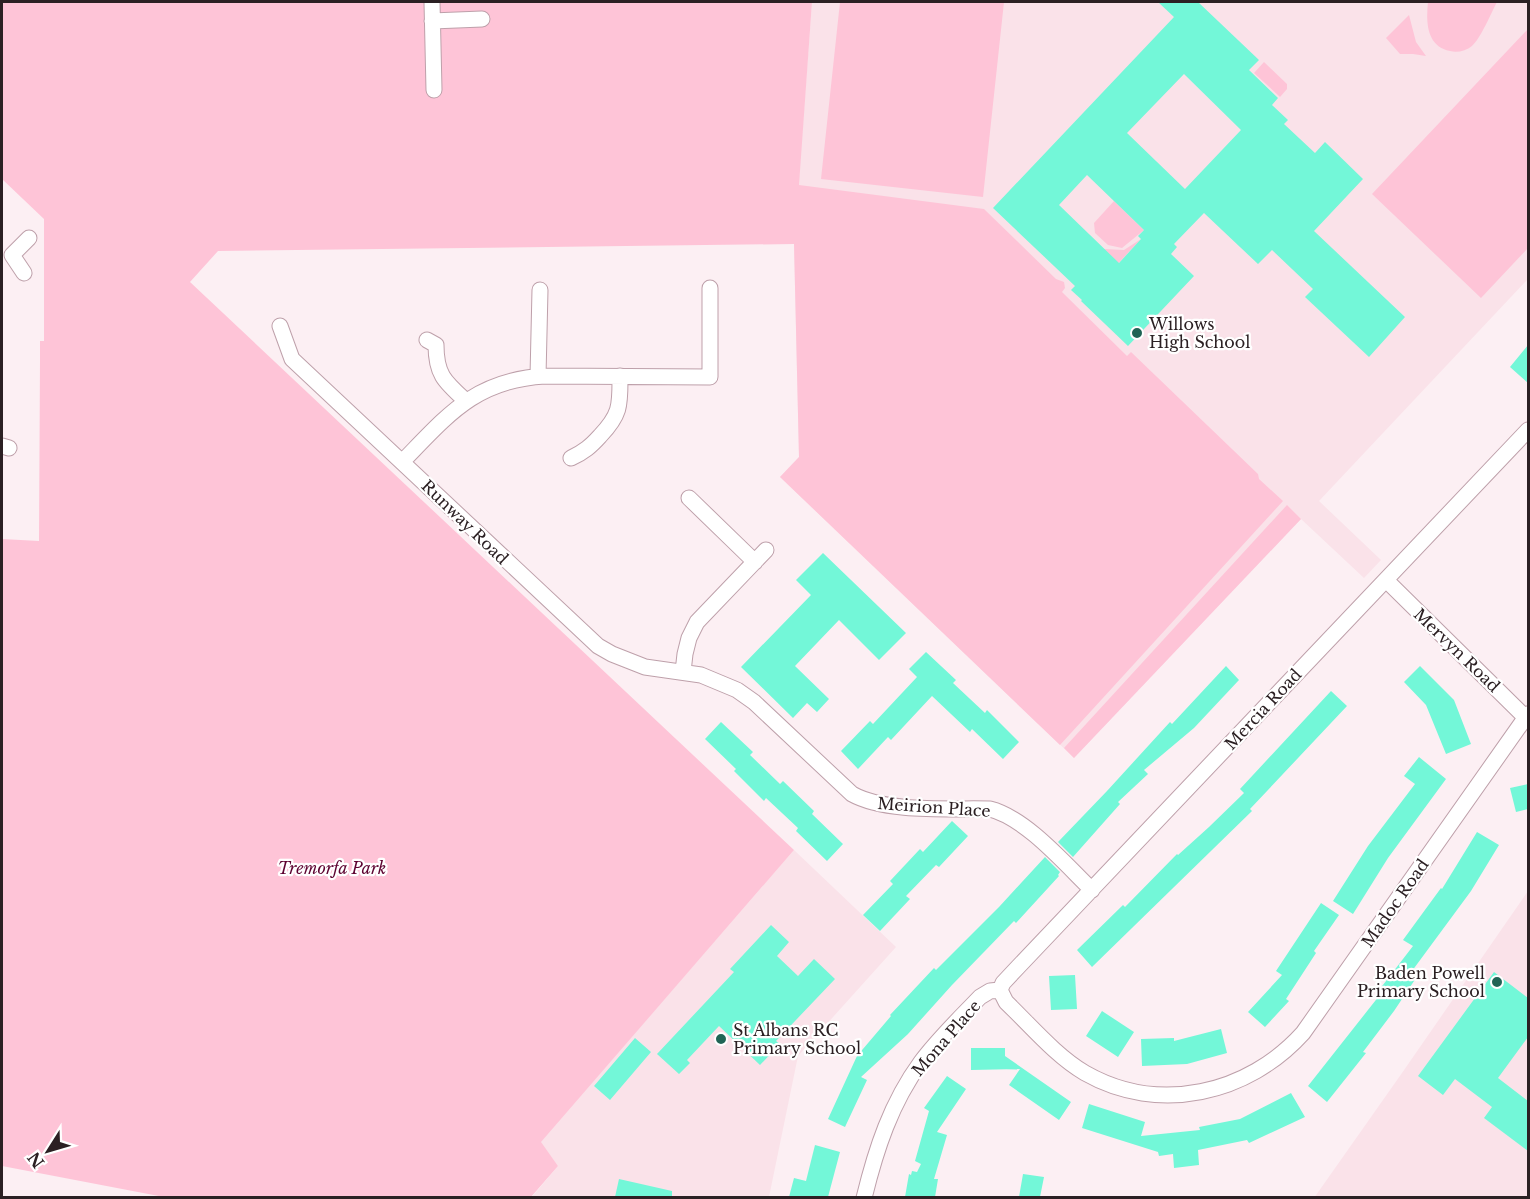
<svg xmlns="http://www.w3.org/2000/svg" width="1530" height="1199" font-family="'Libre Baskerville',serif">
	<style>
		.built { fill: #fae2e9 }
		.green { fill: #fec4d7 }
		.building { fill: #73f7d8; fill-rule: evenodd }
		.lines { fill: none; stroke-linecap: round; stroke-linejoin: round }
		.minor-casing { stroke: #bea0aa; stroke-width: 17 }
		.minor { stroke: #fff; stroke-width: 15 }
		.poi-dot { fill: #206455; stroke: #fff; stroke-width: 2 }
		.labels { text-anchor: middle; stroke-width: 4.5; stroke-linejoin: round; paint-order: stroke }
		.poi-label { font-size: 16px; fill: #2b2023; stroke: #fff; text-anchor: start }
		.street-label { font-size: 16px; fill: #2b2023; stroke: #fff }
		.park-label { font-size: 16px; font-style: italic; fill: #5d0331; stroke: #fff }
	</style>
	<rect width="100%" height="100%" fill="#fceff3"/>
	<path class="built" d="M812,2h716v277l-209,222 62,59 -17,18 -63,-59 -227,239 -294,-281 19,-20 -5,-213z
		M794,850l102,97 -98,109 -29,141 -238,1 27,-32 -18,-24z
		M1528,891v306l-214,1 88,-125z"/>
	<path class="green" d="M2,2h810l-13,183 185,24 72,70 8,3 1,6 -3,4 65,64 4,-4 127,122 1,5 24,22 -223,244 -280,-268 19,-20 -5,-213 -576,7 -28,31 604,568 -253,292 17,24 -27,31h-367l-162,-31v-627l37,2 1,-181v-19h4v-122l-42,-40z
		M840,2h164l-21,195 -162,-18z
		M1428,2h69c-6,11 -16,36 -25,44 -6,5 -15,7 -22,5 -24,-5 -24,-30 -22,-49z
		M1409,15l7,27 10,14 -13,-2h-13l-14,-16z
		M1528,29v219l-47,50 -109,-104z
		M1264,62l23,22v5l-7,8 -26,-24z
		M1114,201l30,29 -22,18 -14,-3 -13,-12 -1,-10z
		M1141,239l-54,58 16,-48 21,1z
		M1287,505l14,14 -227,239 -10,-10z"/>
	<path class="building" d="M1158,2h40l61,58 -10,10 29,28 -6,7 16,15 -4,4 31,29 10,-11 38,37 -49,52 91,86 -36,40 -64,-60 8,-8 -41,-39 -14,14 -54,-51 -30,31 3,3 -6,7 23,22 -66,70 -47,-45 1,-1 -11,-10 4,-4 -82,-78 181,-191zM1184,74l57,56 -56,59 -58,-56zM1087,175l57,55 -6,6 3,3 -22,24 -60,-58z
		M1528,345v38l-18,-16z
		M823,553l83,80 -27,27 -40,-40 -44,46 34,33 -12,13 -10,-9 -14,15 -52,-51 70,-72 -15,-15z
		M926,652l30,28 -3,3 32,30 2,-3 32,32 -16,17 -31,-30 -2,3 -38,-36 -41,44 -3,-3 -30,32 -17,-18 29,-30 3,3 44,-47 -8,-8z
		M1226,666l13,14 -45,48 -50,42 4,4 -30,28 2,2 -47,53 -15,-15 49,-51 63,-69 2,2z
		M1420,666l34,34 17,44 -25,10 -20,-49 -22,-23z
		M1331,691l16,15 -97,103 2,2 -160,156 -15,-17 46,-45 2,2 52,-53 1,1 31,-28 35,-34 -4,-4z
		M721,722l32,30 -3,3 30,29 3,-3 31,30 -2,3 31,30 -16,17 -31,-30 2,-3 -32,-30 -2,3 -30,-30 2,-2 -31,-30z
		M1419,757l27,22 -58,79 -35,56 -20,-13 35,-55 47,-62 -11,-8z
		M1528,784v25l-12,3 -6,-24z
		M952,821l16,15 -29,31 -3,-2 -30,31 4,3 -30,32 -17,-16 30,-31 -3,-3 30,-32 3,3z
		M1477,832l22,13 -28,46 -59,80 6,4 -24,36 -31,41 3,1 -39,49 -19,-16 71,-90 -3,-2 37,-48 -10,-6 38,-52 1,1z
		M1045,857l15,15 -2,3 1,1 -43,47 -2,-2 -62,64 -44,49 -47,43 6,3 -22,47 -17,-8 29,-63 34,-40 -1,-1 44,-47 2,2 63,-63z
		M1321,903l18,12 -25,36 2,2 -30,46 3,2 -24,26 -17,-15 34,-37 -6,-4z
		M771,925l18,17 -12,14 21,20 16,-17 21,20 -59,62 4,3 -20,21 -41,-39 -32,34 3,3 -11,11 -22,-20 77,-82 -4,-3z
		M1494,972l34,26v39l-30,41 30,23v50l-44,-33 8,-11 -37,-28 -12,16 -25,-19z
		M1075,975l2,34 -26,1 -2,-34z
		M1102,1011l32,21 -16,25 -32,-21z
		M1221,1029l6,24 -40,11 -45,2 -1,-27 33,-1v3z
		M635,1038l16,14 -41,48 -16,-14z
		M971,1048h34v8l66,46 -12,18 -50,-35 11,-16 -49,1z
		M947,1076l19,13 -29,43 10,3 -13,44h4l-3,18h-30l4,-23 2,1 1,-4 5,1 4,-8 -6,-3 14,-50 -5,-3z
		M1291,1093l14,24 -56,26 -2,-3 -49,10 1,15 -25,3 -1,-14 -14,2 -1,-4 -76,-24 7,-24 56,18 -4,14 59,-6 -1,-3 41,-8z
		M815,1145l25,7 -12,45h-39l5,-19 12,3z
		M1023,1174l21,3 -4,20h-21z
		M619,1179l53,12v6h-57z"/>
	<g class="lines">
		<g class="minor-casing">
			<path id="minor" d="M432,2l2,88
				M432,21l50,-2
				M12,255l17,-17
				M12,255l12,18
				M280,326l12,33 306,287 14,8 33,13 56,8 36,15 17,12 98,92c34,19 99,14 138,15 36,9 75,55 102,81
				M427,340l9,5c0,30 9,37 30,56
				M538,376l2,-86
				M2,446l7,2
				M571,458c13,-6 20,-12 29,-22 21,-22 20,-31 20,-60
				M402,462c46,-47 73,-82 143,-86l165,1v-89
				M689,498l66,64
				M1386,580l142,140
				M683,672l2,-18 4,-16 8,-16 69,-72
				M1000,990l3,-7 15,-16 510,-537
				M1000,990l6,12c25,24 50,54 79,71 74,42 163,21 218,-40l225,-319
				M864,1198c12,-49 27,-95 57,-136 17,-23 39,-44 59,-65l10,-6 10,-1"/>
		</g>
		<use href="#minor" class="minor"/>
	</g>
	<g class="poi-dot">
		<circle cx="1137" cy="333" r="6"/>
		<circle cx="1497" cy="982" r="6"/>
		<circle cx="721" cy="1039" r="6"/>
	</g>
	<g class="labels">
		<g class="poi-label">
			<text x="1149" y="330">Willows<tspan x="1149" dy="18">High School</tspan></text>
			<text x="1485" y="979" text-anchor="end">Baden Powell<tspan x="1485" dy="18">Primary School</tspan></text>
			<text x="733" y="1036">St Albans RC<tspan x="733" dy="18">Primary School</tspan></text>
		</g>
		<g class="street-label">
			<text transform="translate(465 522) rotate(44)" y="6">Runway Road</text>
			<text transform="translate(1457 650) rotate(44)" y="6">Mervyn Road</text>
			<text transform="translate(1263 709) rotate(-47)" y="6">Mercia Road</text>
			<text transform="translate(934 807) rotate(4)" y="6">Meirion Place</text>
			<text transform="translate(1395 903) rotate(-55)" y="6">Madoc Road</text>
			<text transform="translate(946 1038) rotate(-49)" y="6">Mona Place</text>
		</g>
		<g class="park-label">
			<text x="332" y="874">Tremorfa Park</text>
		</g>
	</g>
	<rect width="1530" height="1199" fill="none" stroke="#2b2023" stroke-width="6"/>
	<g transform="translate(48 1151) rotate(233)" stroke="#ffffff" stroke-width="4.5" paint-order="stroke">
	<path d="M0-4.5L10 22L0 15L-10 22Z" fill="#2b2023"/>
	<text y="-9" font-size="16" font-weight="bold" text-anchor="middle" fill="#2b2023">N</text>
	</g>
</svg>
